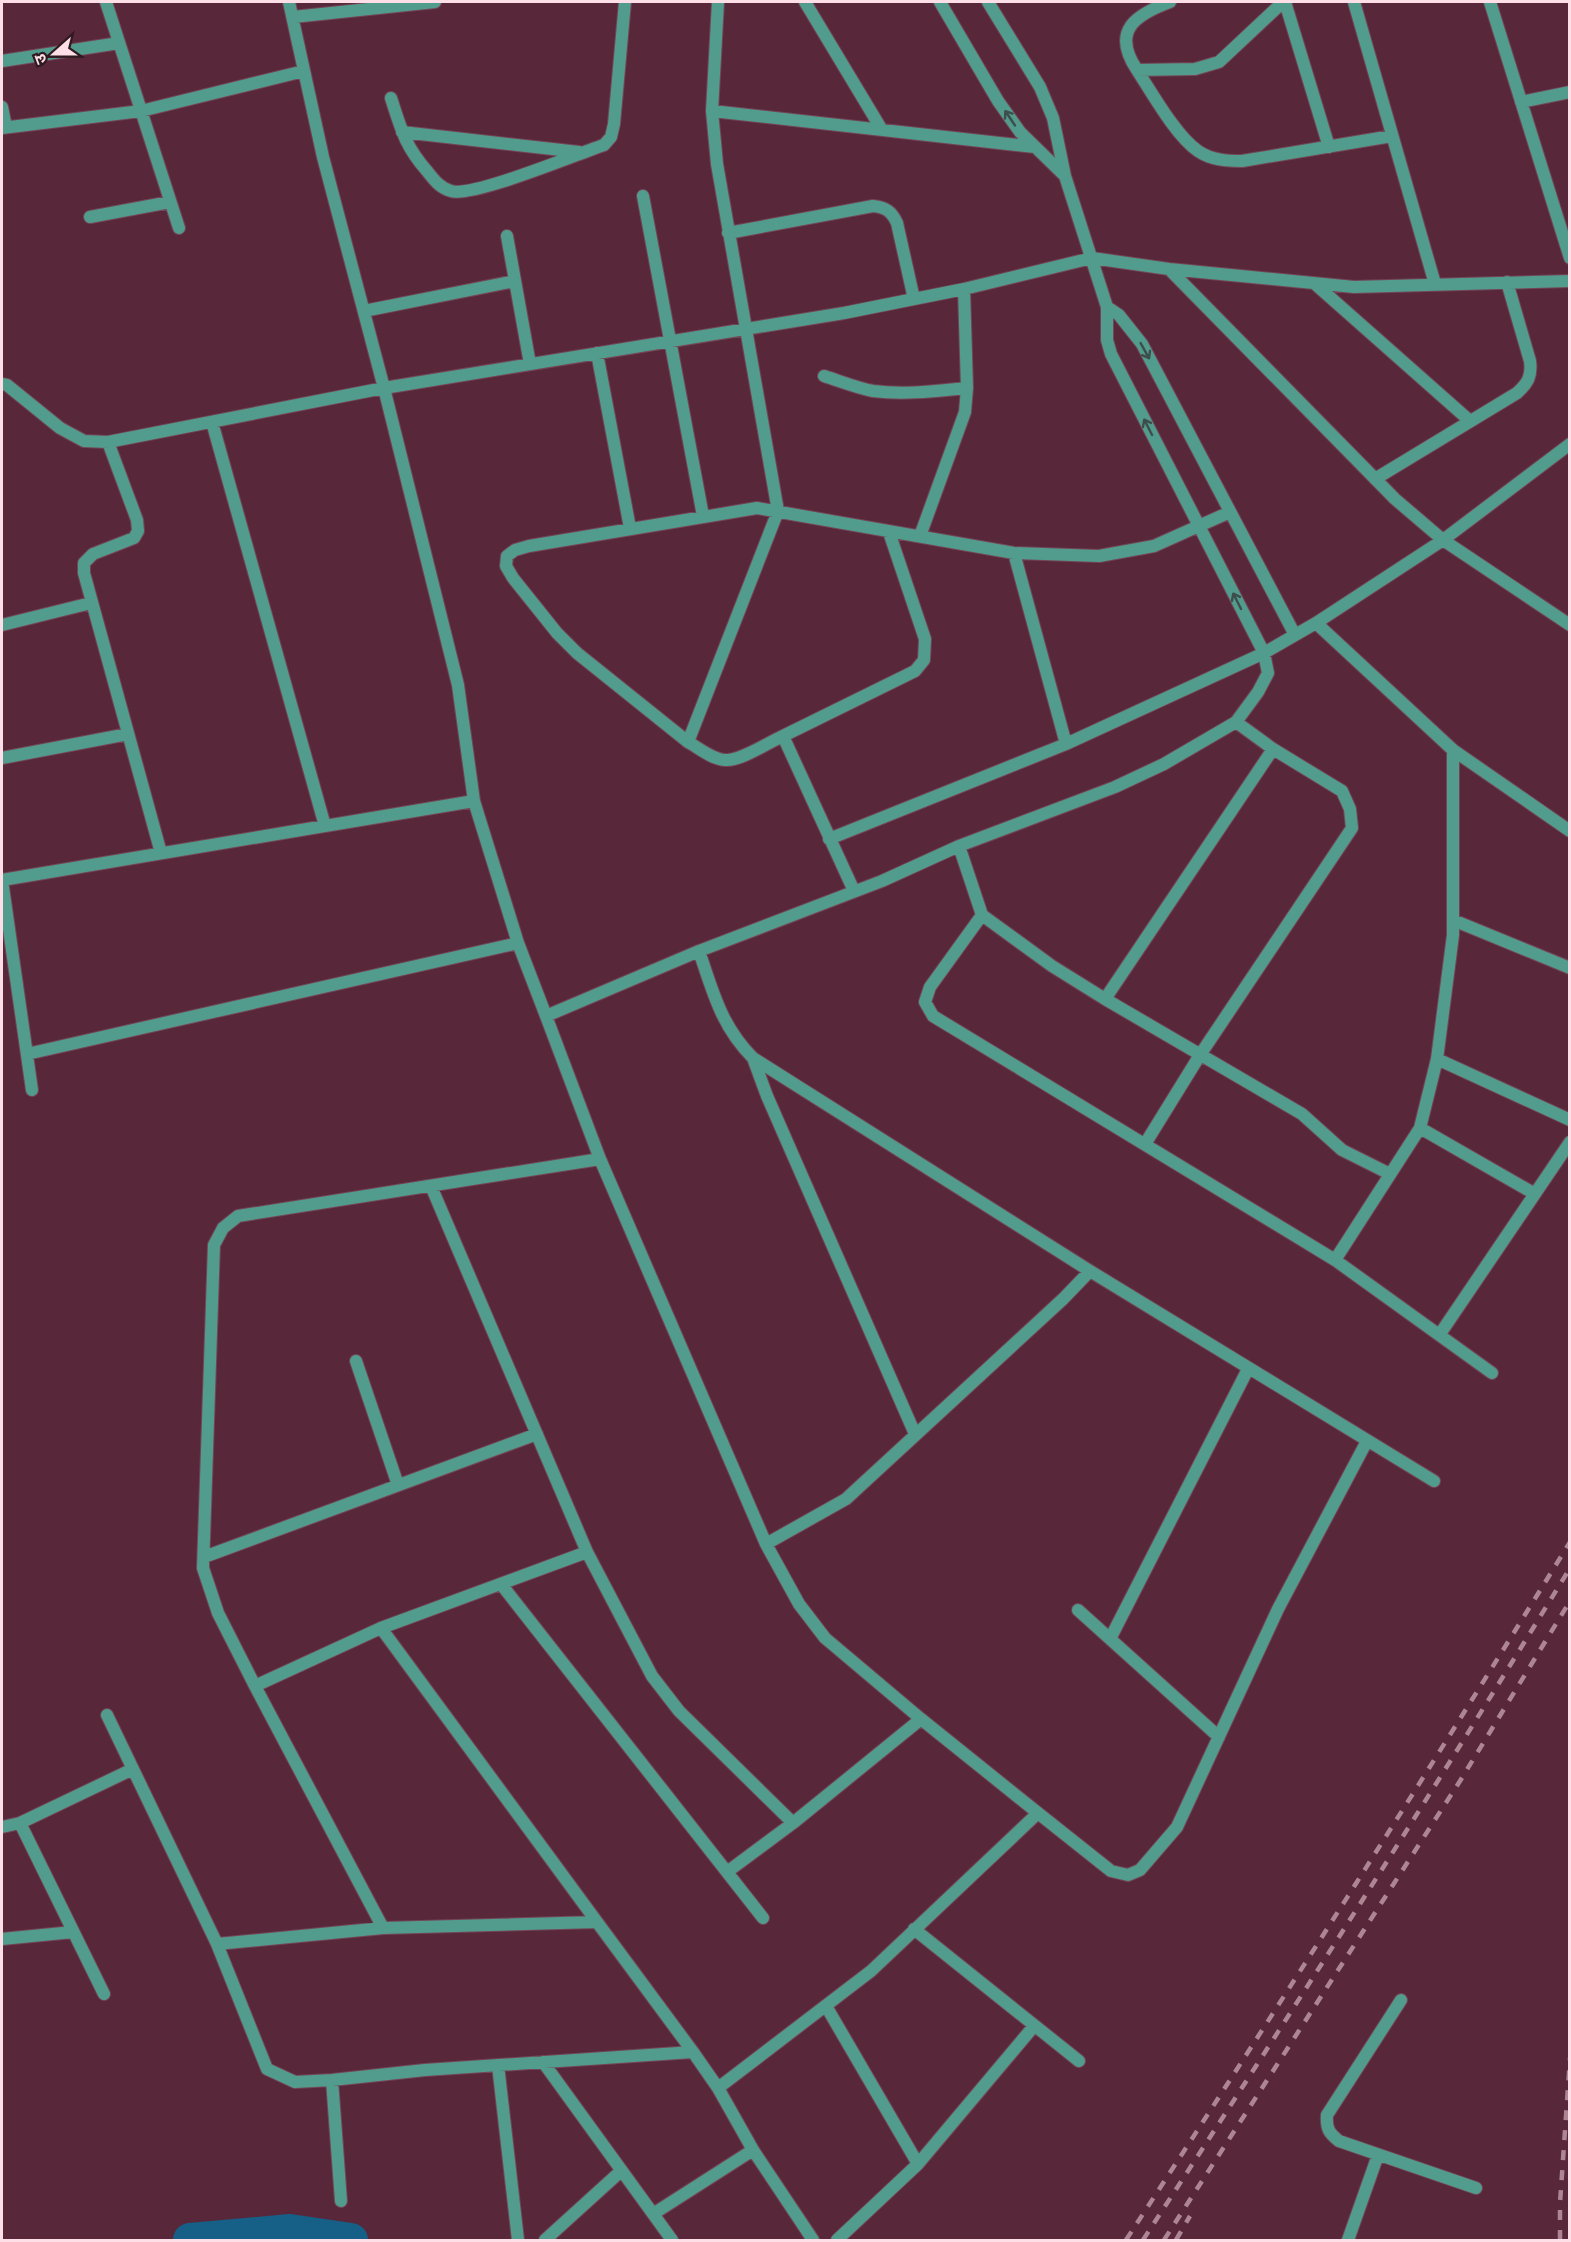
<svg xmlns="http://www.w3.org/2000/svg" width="1571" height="2242" font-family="'DM Sans','Noto Sans Devanagari',sans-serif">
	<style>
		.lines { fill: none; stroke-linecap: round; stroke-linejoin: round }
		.river { stroke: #165f86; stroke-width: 34 }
		.minor-casing { stroke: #734556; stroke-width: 14 }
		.minor { stroke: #519c8d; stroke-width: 12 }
		.rail { stroke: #ad8593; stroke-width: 4.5; stroke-dasharray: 10 10; stroke-linecap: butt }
		.oneway { stroke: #3d4e4c }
	</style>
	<rect width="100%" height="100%" fill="#58283a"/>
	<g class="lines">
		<path class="river" d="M190,2240l100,-9 61,9"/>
		<g class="minor-casing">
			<path id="minor" d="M106,2l73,226
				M289,2l34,155 61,231 74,297 16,116 44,142 28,73
				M718,2l-6,109 5,53 61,347 -90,231c11,6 25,18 38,18 15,1 43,-18 57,-24l71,155
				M805,2l77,128
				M940,2l58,99 22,31 45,44
				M1170,2c-35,13 -59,29 -33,68 15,23 39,66 61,81 13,9 29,10 44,10l150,-25
				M1285,2l44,145
				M1354,2l81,282
				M1490,2l80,256
				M293,17l142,-15
				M2,61l117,-18
				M1137,70l58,-1 24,-7 64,-60
				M391,98c10,31 14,48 36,73 7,9 13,17 24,20 21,7 126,-37 153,-46l7,-8 3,-13 11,-122
				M1521,102l49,-10
				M2,107l4,20
				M712,111l323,36
				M2,128l139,-17 163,-40
				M402,132l177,20
				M643,196l60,320
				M90,217l80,-15
				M728,233l145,-27c13,1 19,6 24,17l17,76
				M507,236l23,128
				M1169,269l226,230 48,41 127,85
				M1314,283l156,138
				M1107,307l12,8 23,29 153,291
				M364,311l151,-30
				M597,353l33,175
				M824,376c16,5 33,12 49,15 32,4 63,0 94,-3
				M2,384l5,1 53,43 24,13 24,1 276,-54 460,-75 120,-24 128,-31 77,11 185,18 216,-6
				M212,422l113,404
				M108,442l29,78 1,11 -4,7 -41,16 -9,9v10l77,280
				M1375,479l142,-86c11,-10 15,-17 13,-32l-23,-79
				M920,536l45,-124 2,-24 -3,-99
				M1014,553l52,191
				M1316,623l137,127v185l-16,124 -17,69 -85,132
				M2,625l89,-22
				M783,736l132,-65 9,-11 1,-21 -36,-107
				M688,742l-111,-89 -20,-20 -44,-55 -7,-12 1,-10 8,-6 14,-4 228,-38 257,45 85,3 55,-10 76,-34
				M1453,750l117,81
				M2,758l126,-24
				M829,839l237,-95 198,-91 52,-30 127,-83 127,-96
				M959,846l23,69 70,51 53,33 197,115 40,36 48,24
				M2,880l472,-79
				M2,880l30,210
				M982,915l-52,72 -5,15 8,14 402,244 157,113
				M1453,920l117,48
				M699,951c14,41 22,75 54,107l337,213 344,210
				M1105,999l168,-250
				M27,1054l491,-111
				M753,1058l14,38 148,338
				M1437,1059l133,61
				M1420,1128l115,66
				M1145,1144l55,-89 152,-227 -2,-19 -8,-18 -69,-42 -37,-27
				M431,1186l156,366 65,124 27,35 114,112
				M1440,1334l130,-192
				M356,1361l42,124
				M766,1544l80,-45 217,-200 27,-28
				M204,1557l333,-123
				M501,1584l262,334
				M1078,1610l141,127
				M381,1628l216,294
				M1110,1639l138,-270
				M255,1686l126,-58 206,-76
				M107,1715l110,229 50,125 28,13 37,-2 93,-10 268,-18 25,36 153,-117 167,-158 -117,-94 -96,-81 -26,-34 -33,-60 -166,-385 -54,-143 153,-65 183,-70 77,-35 156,-59 49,-23 72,-42 22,-30 10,-19 -4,-20 -153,-299 -4,-14v-33l-42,-131 -12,-58 -13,-31 -52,-85
				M1038,1813l73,58 17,4 12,-5 37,-43 101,-218 89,-168
				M20,1823l84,171
				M2,1827l18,-4 113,-54
				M727,1872l66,-49 128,-104
				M383,1928l-128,-242 -37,-73 -15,-45 11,-323 9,-17 15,-12 362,-57
				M914,1929l165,132
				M2,1939l71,-7
				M217,1944l166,-16 214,-6 96,130
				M1401,2000l-74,115c-1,14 2,18 12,26l137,47
				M826,2006l92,158 -81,76
				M543,2062l129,178
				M498,2065l20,175
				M332,2080l9,121
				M718,2088l35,62 60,90
				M918,2164l116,-138
				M653,2214l100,-64
				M545,2240l76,-69
				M1348,2240l30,-85"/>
		</g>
		<use href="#minor" class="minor"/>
		<path class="rail" d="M1126,2240c151,-231 299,-463 444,-698
			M1143,2240c145,-222 288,-445 427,-672
			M1164,2240l296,-459 110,-180
			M1176,2240l14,-24
			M1560,2240v-37l10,-145"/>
	</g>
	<defs><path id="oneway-shaft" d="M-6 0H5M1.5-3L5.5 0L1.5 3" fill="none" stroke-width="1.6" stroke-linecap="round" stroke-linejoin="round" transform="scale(1.5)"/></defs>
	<g class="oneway">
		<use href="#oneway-shaft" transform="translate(1010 118) rotate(-124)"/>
		<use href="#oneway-shaft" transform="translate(1145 351) rotate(61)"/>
		<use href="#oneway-shaft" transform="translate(1148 427) rotate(-117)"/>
		<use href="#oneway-shaft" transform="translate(1237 601) rotate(-117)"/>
	</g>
	<rect width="1571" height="2242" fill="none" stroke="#fedee7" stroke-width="6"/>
	<g transform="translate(54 54) rotate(249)" stroke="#301a21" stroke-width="4.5" paint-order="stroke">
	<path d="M0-4.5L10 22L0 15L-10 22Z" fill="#fedee7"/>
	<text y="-9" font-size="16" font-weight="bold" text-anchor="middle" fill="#fedee7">उ</text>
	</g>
</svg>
